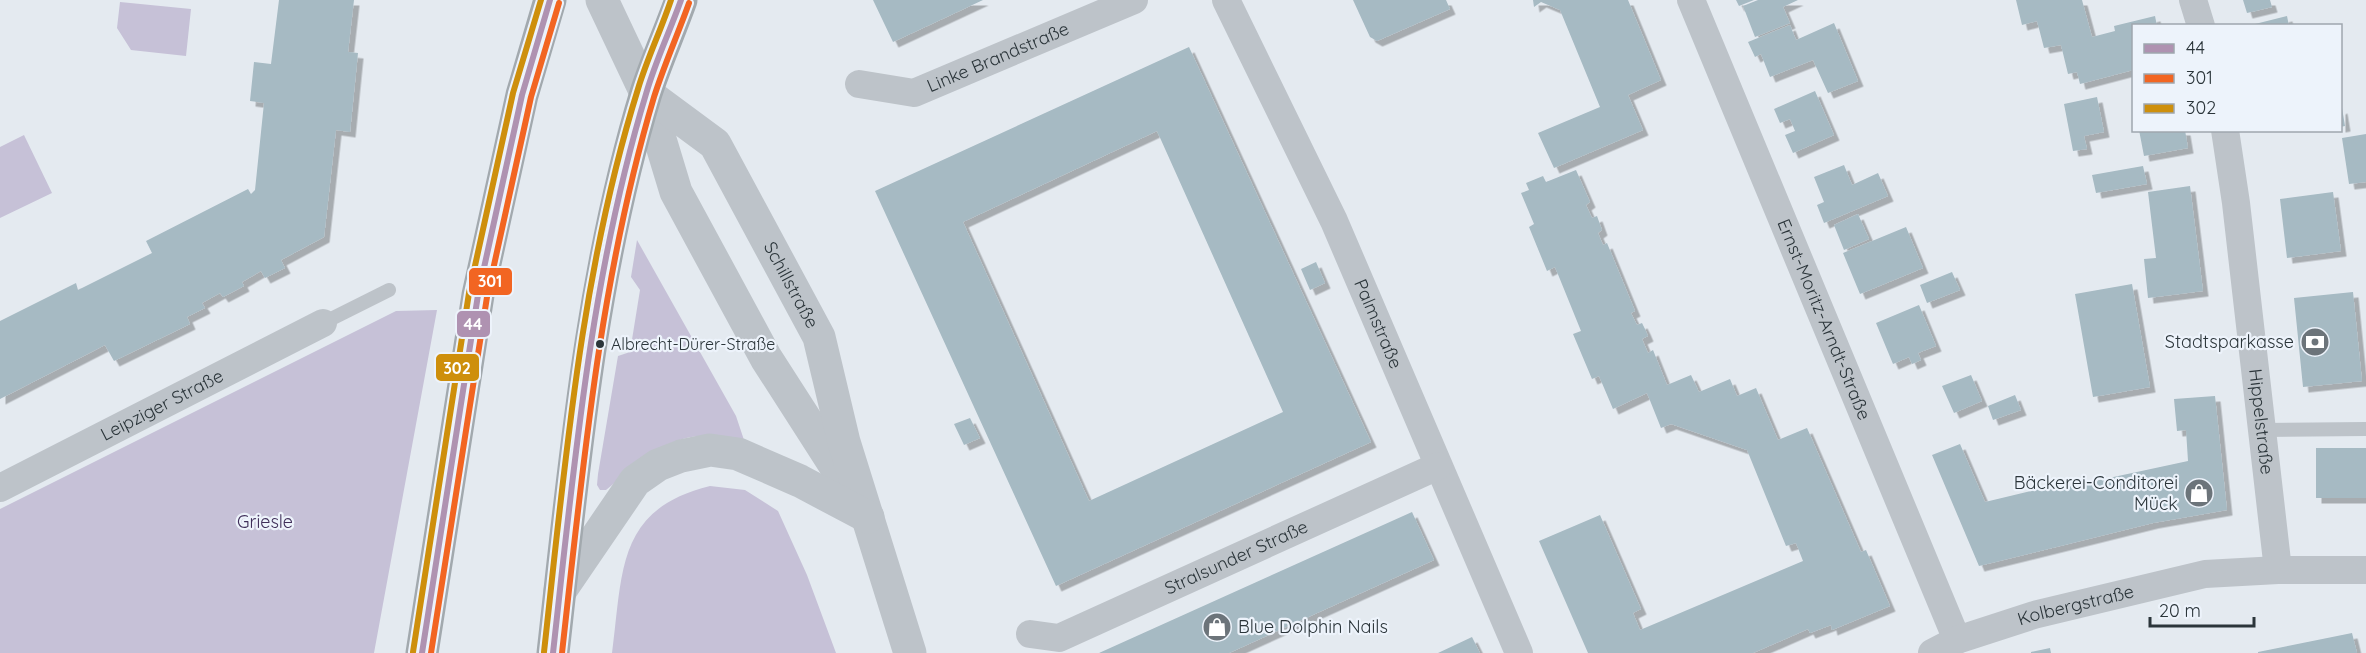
<svg xmlns="http://www.w3.org/2000/svg" width="2366" height="653" font-family="Quicksand,sans-serif">
	<style>
		.green { fill: #c6c1d7 }
		.building { fill: #a6bac3; fill-rule: evenodd; filter: url(#shadow) }
		.lines { fill: none; stroke-linecap: round; stroke-linejoin: round }
		.service { stroke: #bdc3c9; stroke-width: 14 }
		.minor { stroke: #bdc3c9; stroke-width: 28 }
		.tertiary { stroke: #bdc3c9; stroke-width: 33 }
		.primary { stroke: #a2a9ae; stroke-width: 33 }
		.bus-1-casing { stroke: #edf3fb; stroke-width: 10 }
		.bus-2-casing { stroke: #edf3fb; stroke-width: 10 }
		.bus-3-casing { stroke: #edf3fb; stroke-width: 10 }
		.bus-1 { stroke: #af92b1; stroke-width: 6 }
		.bus-2 { stroke: #f26522; stroke-width: 6 }
		.bus-3 { stroke: #ce8f0c; stroke-width: 6 }
		.bus-dot { fill: #2b353a; stroke: #edf3fb; stroke-width: 2 }
		.labels { text-anchor: middle; stroke-width: 4.5; stroke-linejoin: round; paint-order: stroke }
		.bus-label { font-size: 16px; fill: #2b353a; stroke: #edf3fb; text-anchor: start }
		.street-label { font-size: 18px; fill: #2b353a; stroke: #edf3fb }
		.poi-label { font-size: 18px; fill: #2b353a; stroke: #edf3fb; text-anchor: end }
		.park-label { font-size: 18px; fill: #3f2e59; stroke: #edf3fb }
		.line-badge { stroke: #edf3fb; stroke-width: 2 }
		.badge-label { font-size: 16px; text-anchor: middle; font-weight: bold; fill: #fff }
	</style>
	<defs>
		<filter id="shadow"><feDropShadow dx="5.5" dy="5.5" stdDeviation="0" flood-color="#0004"/></filter>
	</defs>
	<rect width="100%" height="100%" fill="#e4eaf0"/>
	<path class="green" d="M120,2l71,7 -5,47 -55,-6 -14,-22z
		M24,135l28,58 -52,25v-71z
		M637,240l99,176 8,24c-12,-1 -25,-4 -37,-4 -40,-2 -72,30 -101,54h-6l-3,-5 1,-11 20,-118 12,-4 10,-62 -9,-13z
		M437,310l-63,343h-374v-144l396,-198z
		M710,486l35,4 33,21 29,64 29,78h-224c11,-81 4,-144 98,-167z"/>
	<path class="building" d="M279,0h75l-6,52 10,1 -8,79 -14,-2 -12,107 -43,23 4,8 -20,10 -4,-7 -19,11 2,4 -21,11 -3,-4 -18,10 3,5 -18,9 3,7 -76,37 -9,-16 -105,54v-78l76,-38 2,7 74,-37 -6,-12 102,-52 3,5 4,-4 9,-87 -14,-2 4,-39 17,2z
		M873,0h110l-90,42z
		M1353,0h93l4,9 -73,32 -7,-4z
		M1533,0h95l33,80 -33,15 15,35 -89,38 -16,-35 62,-26 -40,-97 -19,-8 -7,5z
		M1736,0h18l-15,6z
		M1758,0h40l-15,7 7,16 -35,14 -12,-31z
		M2016,0h66l10,37 23,-6 -1,-5 41,-10 2,10h-24v44l-53,14 -3,-12 -9,2 -7,-29 -17,3 -7,-27 -15,4z
		M2243,0h27l2,7 -25,6z
		M2287,16l2,10h-38v-1z
		M1834,23l24,58 -30,12 -15,-33 -43,17 -9,-23 -6,3 -7,-15 42,-17 6,15z
		M1189,47l182,395 -315,144 -181,-395zM1157,131l126,281 -194,89 -126,-279z
		M1815,91l19,44 -41,18 -8,-18 10,-4 -5,-12 -10,4 -6,-14z
		M2097,97l7,35 -20,4 3,13 -14,2 -9,-47z
		M2342,108l3,18 -5,1v-18z
		M2139,130h46l3,18 -44,8z
		M2366,134v48l-17,2 -7,-46z
		M1844,165l8,20 26,-12 10,23 -64,27 -7,-18 7,-3 -10,-25z
		M2143,166l4,18 -51,9 -4,-18z
		M1576,170l14,32 -4,3 6,13 5,-2 5,14 -4,3 5,12 4,-2 28,68 -4,2 6,12 5,-2 3,6 3,7 -6,3 6,14 5,-3 14,35 24,-10 8,17 31,-13 7,17 19,-8 22,52 29,-12 54,124 5,-2 24,56 -58,24 -1,-5 -21,8 -2,-4 -55,24h-165l-49,-112 61,-26 41,94 -8,4 7,17 163,-69 -7,-18 -10,3 -39,-96 -76,-26 -10,4 -14,-35 -34,16 -14,-33 -7,3 -19,-45 8,-3 -26,-64 -8,4 -18,-44 5,-3 -13,-31 8,-3 -3,-7 17,-7 3,6z
		M2190,186l13,105 -55,7 -4,-39 12,-1 -8,-66z
		M2333,192l8,59 -54,7 -7,-59z
		M1858,214l11,25 -25,11 -10,-25z
		M1906,227l17,41 -63,26 -17,-41z
		M1316,262l9,21 -15,7 -9,-21z
		M1952,272l8,18 -33,13 -7,-18z
		M2132,284l18,103 -57,10 -18,-103z
		M2353,292l9,89 -59,6 -9,-89z
		M1919,305l17,41 -18,7 3,7 -9,4 -3,-7 -16,7 -17,-41z
		M1971,375l11,26 -28,12 -12,-27z
		M2015,395l6,15 -28,10 -5,-14z
		M2215,396l12,114 -74,13 -174,43 -47,-111 28,-11 25,58 67,-16 1,4 135,-29 -2,-31 -9,1 -3,-32z
		M970,418l10,20 -16,7 -10,-21z
		M2316,448h50v50h-50z
		M1412,512l22,48 -205,93h-130z
		M2352,633l5,20h-99v-1z
		M1472,637l8,16h-42z
		M2050,648l1,5h-20v-1z"/>
	<g class="lines">
		<path class="service" d="M323,323l66,-33
			M2262,430l104,-1"/>
		<g class="minor">
			<path id="s1" d="M1226,0l108,221 185,432"/>
			<path id="s2" d="M1691,0l266,640"/>
			<path d="M2193,0l8,26"/>
			<path id="s3" d="M859,84l55,9 220,-93"/>
			<path id="s4" d="M2225,130l11,73 42,367"/>
			<path id="s5" d="M0,488l323,-165"/>
			<path id="s6" d="M1030,634l29,4 379,-172"/>
			<path id="s7" d="M1932,653l25,-13 77,-25 171,-41 73,-4h88"/>
		</g>
		<g class="tertiary">
			<path d="M602,0l44,93 30,99 90,166 79,123"/>
			<path id="s8" d="M646,93l69,51 104,193 25,105 66,211"/>
			<path d="M560,591l75,-110 23,-16 23,-9 29,-6 28,4 62,27 68,36"/>
		</g>
		<path class="primary" d="M422,653l56,-358 44,-200 28,-95
			M553,653c21,-187 38,-379 93,-560 10,-31 24,-62 35,-93"/>
		<g class="bus-1-casing">
			<path id="bus-1" d="M422,653l56,-358 44,-200 28,-95
				M553,653c21,-188 38,-378 93,-559 9,-32 24,-63 35,-94"/>
		</g>
		<g class="bus-2-casing">
			<path id="bus-2" d="M431,653l56,-356 44,-200 28,-94
				M562,653c21,-187 38,-375 92,-556 10,-32 24,-63 35,-94"/>
		</g>
		<g class="bus-3-casing">
			<path id="bus-3" d="M413,652l56,-359 44,-200 28,-93
				M544,652c21,-188 37,-381 94,-563 9,-30 23,-59 33,-89"/>
		</g>
		<use href="#bus-1" class="bus-1"/>
		<use href="#bus-2" class="bus-2"/>
		<use href="#bus-3" class="bus-3"/>
	</g>
	<defs>
		<g id="bank-disc" transform="scale(1.5)"><circle r="9.5" fill="#6c747a" stroke="#edf3fb"/><path d="M-6-4H6V4H-6ZM0-2.3a2.3 2.3 0 1 0 0 4.6a2.3 2.3 0 1 0 0-4.6Z" fill="#fff"/></g>
		<g id="shop-disc" transform="scale(1.5)"><circle r="9.5" fill="#6c747a" stroke="#edf3fb"/><path d="M-5-2.5h2.3a2.7 3.5 0 0 1 5.4 0H5L5.5 6h-11ZM-1.5-2.5h3a1.5 2.3 0 0 0-3 0Z" fill="#fff"/></g>
	</defs>
	<g fill-rule="evenodd">
		<use href="#bank-disc" x="2315" y="342"/>
		<use href="#shop-disc" x="2199" y="493"/>
		<use href="#shop-disc" x="1217" y="627"/>
	</g>
	<circle class="bus-dot" cx="600" cy="344" r="5"/>
	<g class="labels">
		<g class="bus-label">
			<text x="611" y="350">Albrecht-Dürer-Straße</text>
		</g>
		<g class="street-label">
			<text dy="6" stroke="none"><textPath href="#s3" startOffset="147">Linke Brandstraße</textPath></text>
			<text dy="6" stroke="none"><textPath href="#s8" startOffset="246">Schillstraße</textPath></text>
			<text dy="6" stroke="none"><textPath href="#s2" startOffset="346">Ernst-Moritz-Arndt-Straße</textPath></text>
			<text dy="6" stroke="none"><textPath href="#s1" startOffset="358">Palmstraße</textPath></text>
			<text dy="6" stroke="none"><textPath href="#s5" startOffset="182">Leipziger Straße</textPath></text>
			<text dy="6" stroke="none"><textPath href="#s4" startOffset="294">Hippelstraße</textPath></text>
			<text dy="6" stroke="none"><textPath href="#s6" startOffset="224">Stralsunder Straße</textPath></text>
			<text dy="6" stroke="none"><textPath href="#s7" startOffset="152">Kolbergstraße</textPath></text>
		</g>
		<g class="poi-label">
			<text x="2294" y="348">Stadtsparkasse</text>
			<text x="2178" y="489">Bäckerei-Conditorei<tspan x="2178" dy="21">Mück</tspan></text>
			<text x="1238" y="633" text-anchor="start">Blue Dolphin Nails</text>
		</g>
		<g class="park-label">
			<text x="265" y="528">Griesle</text>
		</g>
	</g>
	<g class="line-badge">
		<rect x="468" y="267" width="45" height="29" rx="6" fill="#f26522"/>
		<rect x="456" y="310" width="35" height="28" rx="6" fill="#af92b1"/>
		<rect x="435" y="353" width="45" height="29" rx="6" fill="#ce8f0c"/>
	</g>
	<g class="badge-label">
		<text x="490" y="287">301</text>
		<text x="473" y="330">44</text>
		<text x="457" y="374">302</text>
	</g>
	<rect x="2132" y="24" width="210" height="108" fill="#edf3fb" stroke="#9fa7ae" stroke-width="1.5"/>
	<rect x="2144" y="44" width="30" height="9" fill="#af92b1" stroke="#9fa7ae" stroke-width="1.5"/>
	<text x="2186" y="54" font-size="18" fill="#2b353a">44</text>
	<rect x="2144" y="74" width="30" height="9" fill="#f26522" stroke="#9fa7ae" stroke-width="1.5"/>
	<text x="2186" y="84" font-size="18" fill="#2b353a">301</text>
	<rect x="2144" y="104" width="30" height="9" fill="#ce8f0c" stroke="#9fa7ae" stroke-width="1.5"/>
	<text x="2186" y="114" font-size="18" fill="#2b353a">302</text>
	<path d="M2150 617v9h104v-9" fill="none" stroke="#2b353a" stroke-width="3"/>
	<text x="2159" y="617" font-size="18" fill="#2b353a" stroke="#edf3fb" stroke-width="4.5" paint-order="stroke">20 m</text>
</svg>
